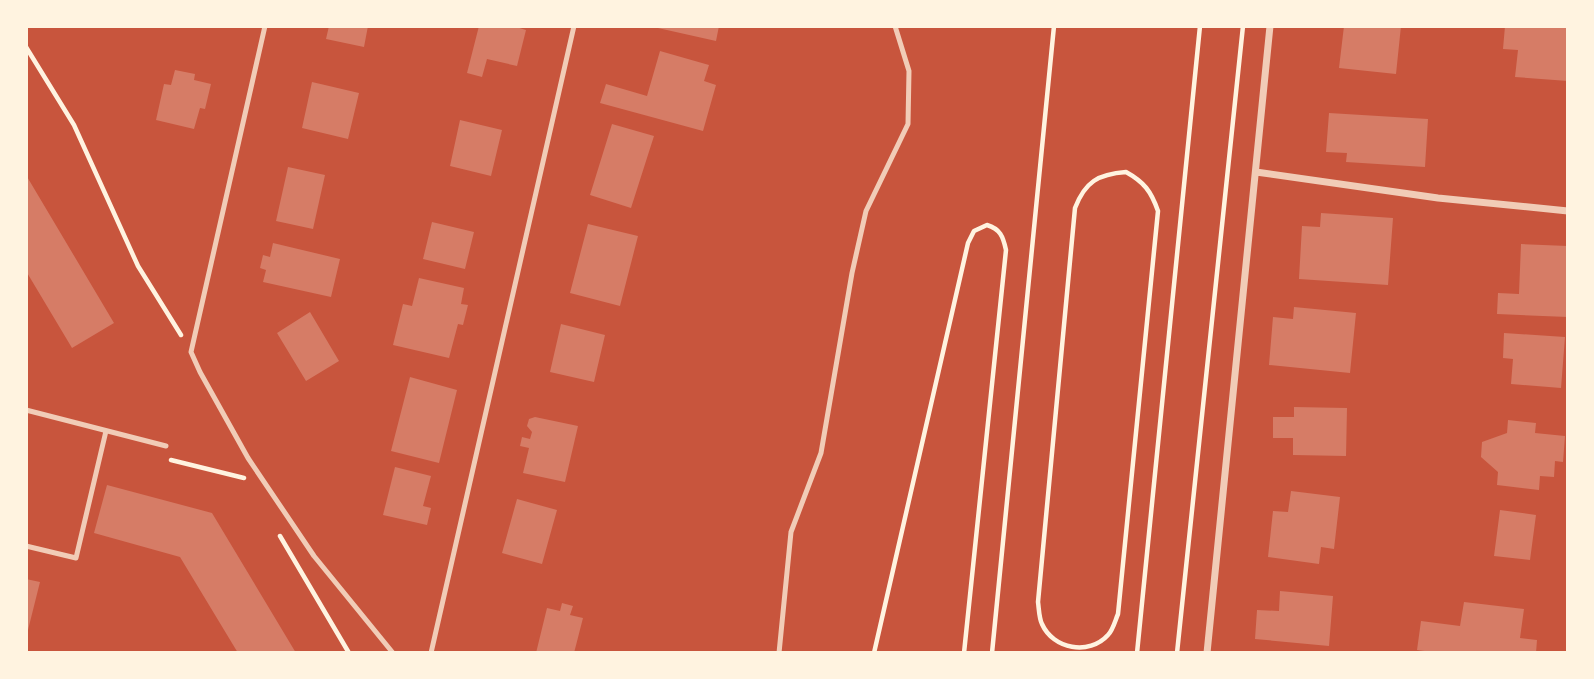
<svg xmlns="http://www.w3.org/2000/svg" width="1594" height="679" font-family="'Source Sans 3',sans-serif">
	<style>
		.building { fill: #d67c66 }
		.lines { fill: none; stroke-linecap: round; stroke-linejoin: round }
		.path { stroke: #fff3e0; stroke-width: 4.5 }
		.service { stroke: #f1ccb7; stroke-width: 5 }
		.minor { stroke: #f1ccb7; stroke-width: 7 }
	</style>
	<rect width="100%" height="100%" fill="#c8553d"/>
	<path class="building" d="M329,26h39l-4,21 -38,-8z
		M479,26h34l13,4 -9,36 -30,-7 -5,18 -15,-4z
		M649,26h70l-3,15z
		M1344,26h57l-5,48 -57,-6z
		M1505,26h63v55l-53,-4 3,-27 -15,-1z
		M660,51l49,14 -5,16 12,4 -13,46 -103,-28 6,-19 41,12z
		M175,70l20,4 -1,6 17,4 -6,25 -5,-1 -6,21 -38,-9 8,-36 7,1z
		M312,82l47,11 -11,46 -46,-11z
		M1329,113l99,6 -3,48 -79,-5 1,-9 -21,-1z
		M460,120l42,10 -11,46 -41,-10z
		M612,124l42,12 -23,72 -41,-13z
		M288,167l37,8 -12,54 -37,-8z
		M26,175l88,148 -42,25 -46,-77z
		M1321,213l72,5 -5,67 -89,-6 3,-53 18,1z
		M432,222l42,10 -9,37 -42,-10z
		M588,224l50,12 -18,70 -50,-13z
		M273,243l67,16 -9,38 -68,-15 3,-12 -6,-2 3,-13 7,2z
		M1521,244l47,2v71l-71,-3 1,-21 21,1z
		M419,278l45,10 -3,16 7,1 -5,20 -5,-1 -9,34 -56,-13 10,-41 9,2z
		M1294,307l62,6 -6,60 -81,-8 4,-48 20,2z
		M310,312l29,49 -33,20 -29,-48z
		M561,324l44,11 -11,47 -44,-10z
		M1504,333l61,4 -4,51 -50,-4 2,-25 -10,-1z
		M410,377l47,13 -18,73 -48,-12z
		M1294,407l53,1 -1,48 -53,-1v-17h-20v-21h21z
		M535,417l43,9 -13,56 -42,-9 6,-25 -9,-2 2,-9 8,2 2,-7 -5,-6 2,-7z
		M1508,420l28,3 -1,10 30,3 -2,26 -8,-1 -1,16 -14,-1 -1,14 -42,-5 1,-13 -17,-15 1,-15 25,-9z
		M395,467l36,9 -8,30 8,2 -4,17 -44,-10z
		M107,485l105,28 84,140h-58l-58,-96 -86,-24z
		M1291,491l49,6 -6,52 -13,-2 -2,17 -51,-7 5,-46 15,1z
		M517,499l40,11 -15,54 -40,-11z
		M1500,510l36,5 -6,45 -36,-4z
		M26,579l14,3 -13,52 -1,-1z
		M1280,591l53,5 -4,50 -74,-7 2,-29 22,1z
		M1464,602l60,7 -4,29 17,2 -1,13h-97l-22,-3 4,-29 39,5z
		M562,603l11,3 -3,9 13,3 -9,35h-38l11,-45 13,3z"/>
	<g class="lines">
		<path class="path" d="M26,47l48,78 64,141 43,69
			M1126,172c18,10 25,19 32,39l-40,403c-3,7 -5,16 -10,21 -19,21 -55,14 -66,-11 -3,-6 -3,-15 -4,-22l37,-394c10,-26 23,-34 51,-36z
			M171,460l73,18
			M280,536l69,117
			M874,653l94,-410 6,-12 13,-6c13,4 16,11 19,25l-42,403
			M992,653l62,-627
			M1137,653l63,-627
			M1177,653l66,-627"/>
		<path class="service" d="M265,26l-74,326 9,20 48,86 66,98 79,97
			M26,410l140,36
			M26,546l50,12 30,-127
			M431,653l143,-627
			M779,653l12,-121 30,-79 31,-180 14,-62 42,-87 1,-53 -14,-45"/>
		<path class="minor" d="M1256,172l182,26 130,13
			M1207,653l63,-627"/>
	</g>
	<rect width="1594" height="679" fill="none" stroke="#fff3e0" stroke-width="56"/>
</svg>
